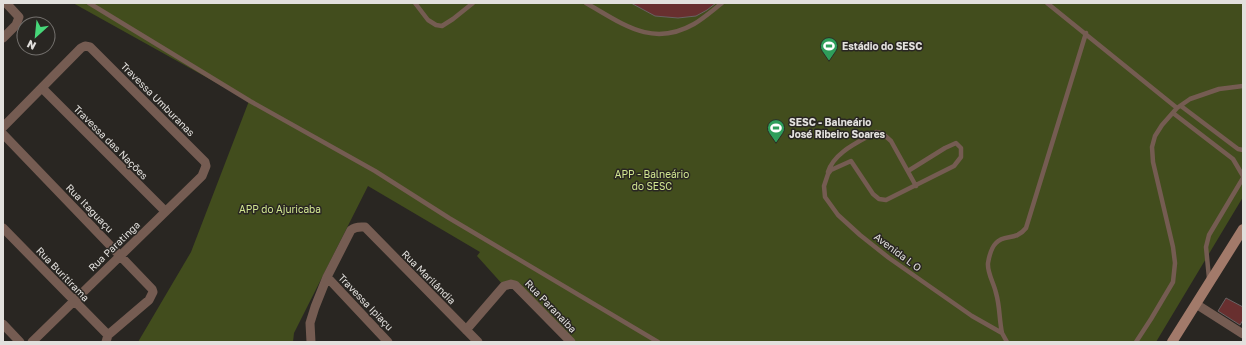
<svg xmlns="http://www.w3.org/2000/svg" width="1246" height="345" font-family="'Golos Text',sans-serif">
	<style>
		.green { fill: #424d1d }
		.building { fill: #682f2f; stroke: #696262 }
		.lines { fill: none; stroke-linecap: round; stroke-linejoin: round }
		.lane { stroke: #755c52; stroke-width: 4.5 }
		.street { stroke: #755c52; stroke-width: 9 }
		.secondary { stroke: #a27a6a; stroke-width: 10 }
		.labels { text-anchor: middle; stroke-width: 3; stroke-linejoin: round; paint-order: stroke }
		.poi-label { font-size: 10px; font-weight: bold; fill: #e2e0dd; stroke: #292622; text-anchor: start }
		.street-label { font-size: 10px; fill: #e2e0dd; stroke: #292622 }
		.park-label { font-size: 10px; fill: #d0e590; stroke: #292622 }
	</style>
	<rect width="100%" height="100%" fill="#292622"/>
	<path class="green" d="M73,3h1170v194l-87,145h-585l-56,-57 -11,1 -27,-30 3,-4 -112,-66 -74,147 -1,9h-155l53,-90 58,-151z"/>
	<path class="building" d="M631,3h85l-9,7 -11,6 -18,2 -23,-2z
		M1226,298l17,9v13l-3,5 -22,-14z"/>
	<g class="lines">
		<path class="lane" d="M89,3l161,98 125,70 74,47 209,124
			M415,3l13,17 8,5 6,1 11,-7 20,-16
			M586,3c37,21 66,45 108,21 10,-6 19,-14 28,-21
			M1047,3l130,105
			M1181,106l57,43 5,1
			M1173,113l60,46 10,17
			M908,171l37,-23 11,-5 5,5v9l-7,9 -68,34 -7,-1 -6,-5 -22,-33 -20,9 -3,4 -4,12 1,11 13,18 22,20 29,23 83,58 30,17 5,9
			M828,172c6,-20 31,-30 48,-40l6,1 9,8 25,45
			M1209,278l-3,-31 3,-12 34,-57
			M1002,333c-3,-14 -2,-27 -6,-40 -2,-10 -9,-20 -8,-30 1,-6 4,-16 8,-20 9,-10 19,-1 30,-15l60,-195
			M1136,342l15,-23 22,-37 2,-19 -2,-16 -20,-85 -1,-15 3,-11 7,-11 15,-17 13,-9 29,-10 24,-3"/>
		<path class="street" d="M3,38l13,-13 3,-8 -13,-14
			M42,88l123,123
			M3,127l78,-79 4,-2 5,1 115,115 1,4 -4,10 -170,166
			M3,134l149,155 1,3 -4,8 -41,35 -2,7
			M3,228l105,107
			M327,277l61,65
			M1196,304l47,30
			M3,324l17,18
			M466,330l38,-44 7,-2 4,1 56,57
			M311,342l-1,-19 5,-16 12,-30 24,-47c5,-4 9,-3 14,-3l113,115"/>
		<path class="secondary" d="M1172,342l71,-113"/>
	</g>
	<defs>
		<g id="stadium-pin" transform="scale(0.9)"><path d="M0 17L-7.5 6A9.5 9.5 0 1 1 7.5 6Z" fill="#2e9e5b" stroke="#292622"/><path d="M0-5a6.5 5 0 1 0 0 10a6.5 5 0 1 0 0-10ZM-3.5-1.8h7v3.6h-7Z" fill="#fff"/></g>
	</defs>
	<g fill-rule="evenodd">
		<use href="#stadium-pin" x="829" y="46"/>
		<use href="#stadium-pin" x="776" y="128"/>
	</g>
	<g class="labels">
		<g class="poi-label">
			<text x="842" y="50">Estádio do SESC</text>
			<text x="789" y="126">SESC - Balneário<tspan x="789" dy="12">José Ribeiro Soares</tspan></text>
		</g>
		<g class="street-label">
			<text transform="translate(158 99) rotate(45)" y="4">Travessa Umburanas</text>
			<text transform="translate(111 142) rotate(45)" y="4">Travessa das Nações</text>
			<text transform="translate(90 208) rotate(46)" y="4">Rua Itaguaçu</text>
			<text transform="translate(114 246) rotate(-44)" y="4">Rua Paratinga</text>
			<text transform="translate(898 252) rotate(37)" y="4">Avenida L O</text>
			<text transform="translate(63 274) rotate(46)" y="4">Rua Buritirama</text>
			<text transform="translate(429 277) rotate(45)" y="4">Rua Marilândia</text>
			<text transform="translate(366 302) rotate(46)" y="4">Travessa Ipiaçu</text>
			<text transform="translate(551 306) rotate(46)" y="4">Rua Paranaiba</text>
		</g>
		<g class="park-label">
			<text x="652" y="178">APP - Balneário<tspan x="652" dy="12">do SESC</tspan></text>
			<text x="280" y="213">APP do Ajuricaba</text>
		</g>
	</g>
	<rect width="1246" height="345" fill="none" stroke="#e2e0dd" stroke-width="8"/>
	<g transform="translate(36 36) rotate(207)"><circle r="19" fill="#292622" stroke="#73706d"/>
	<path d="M0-3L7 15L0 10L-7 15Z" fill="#47d779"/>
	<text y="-6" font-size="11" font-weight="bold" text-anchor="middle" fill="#e2e0dd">N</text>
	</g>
</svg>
